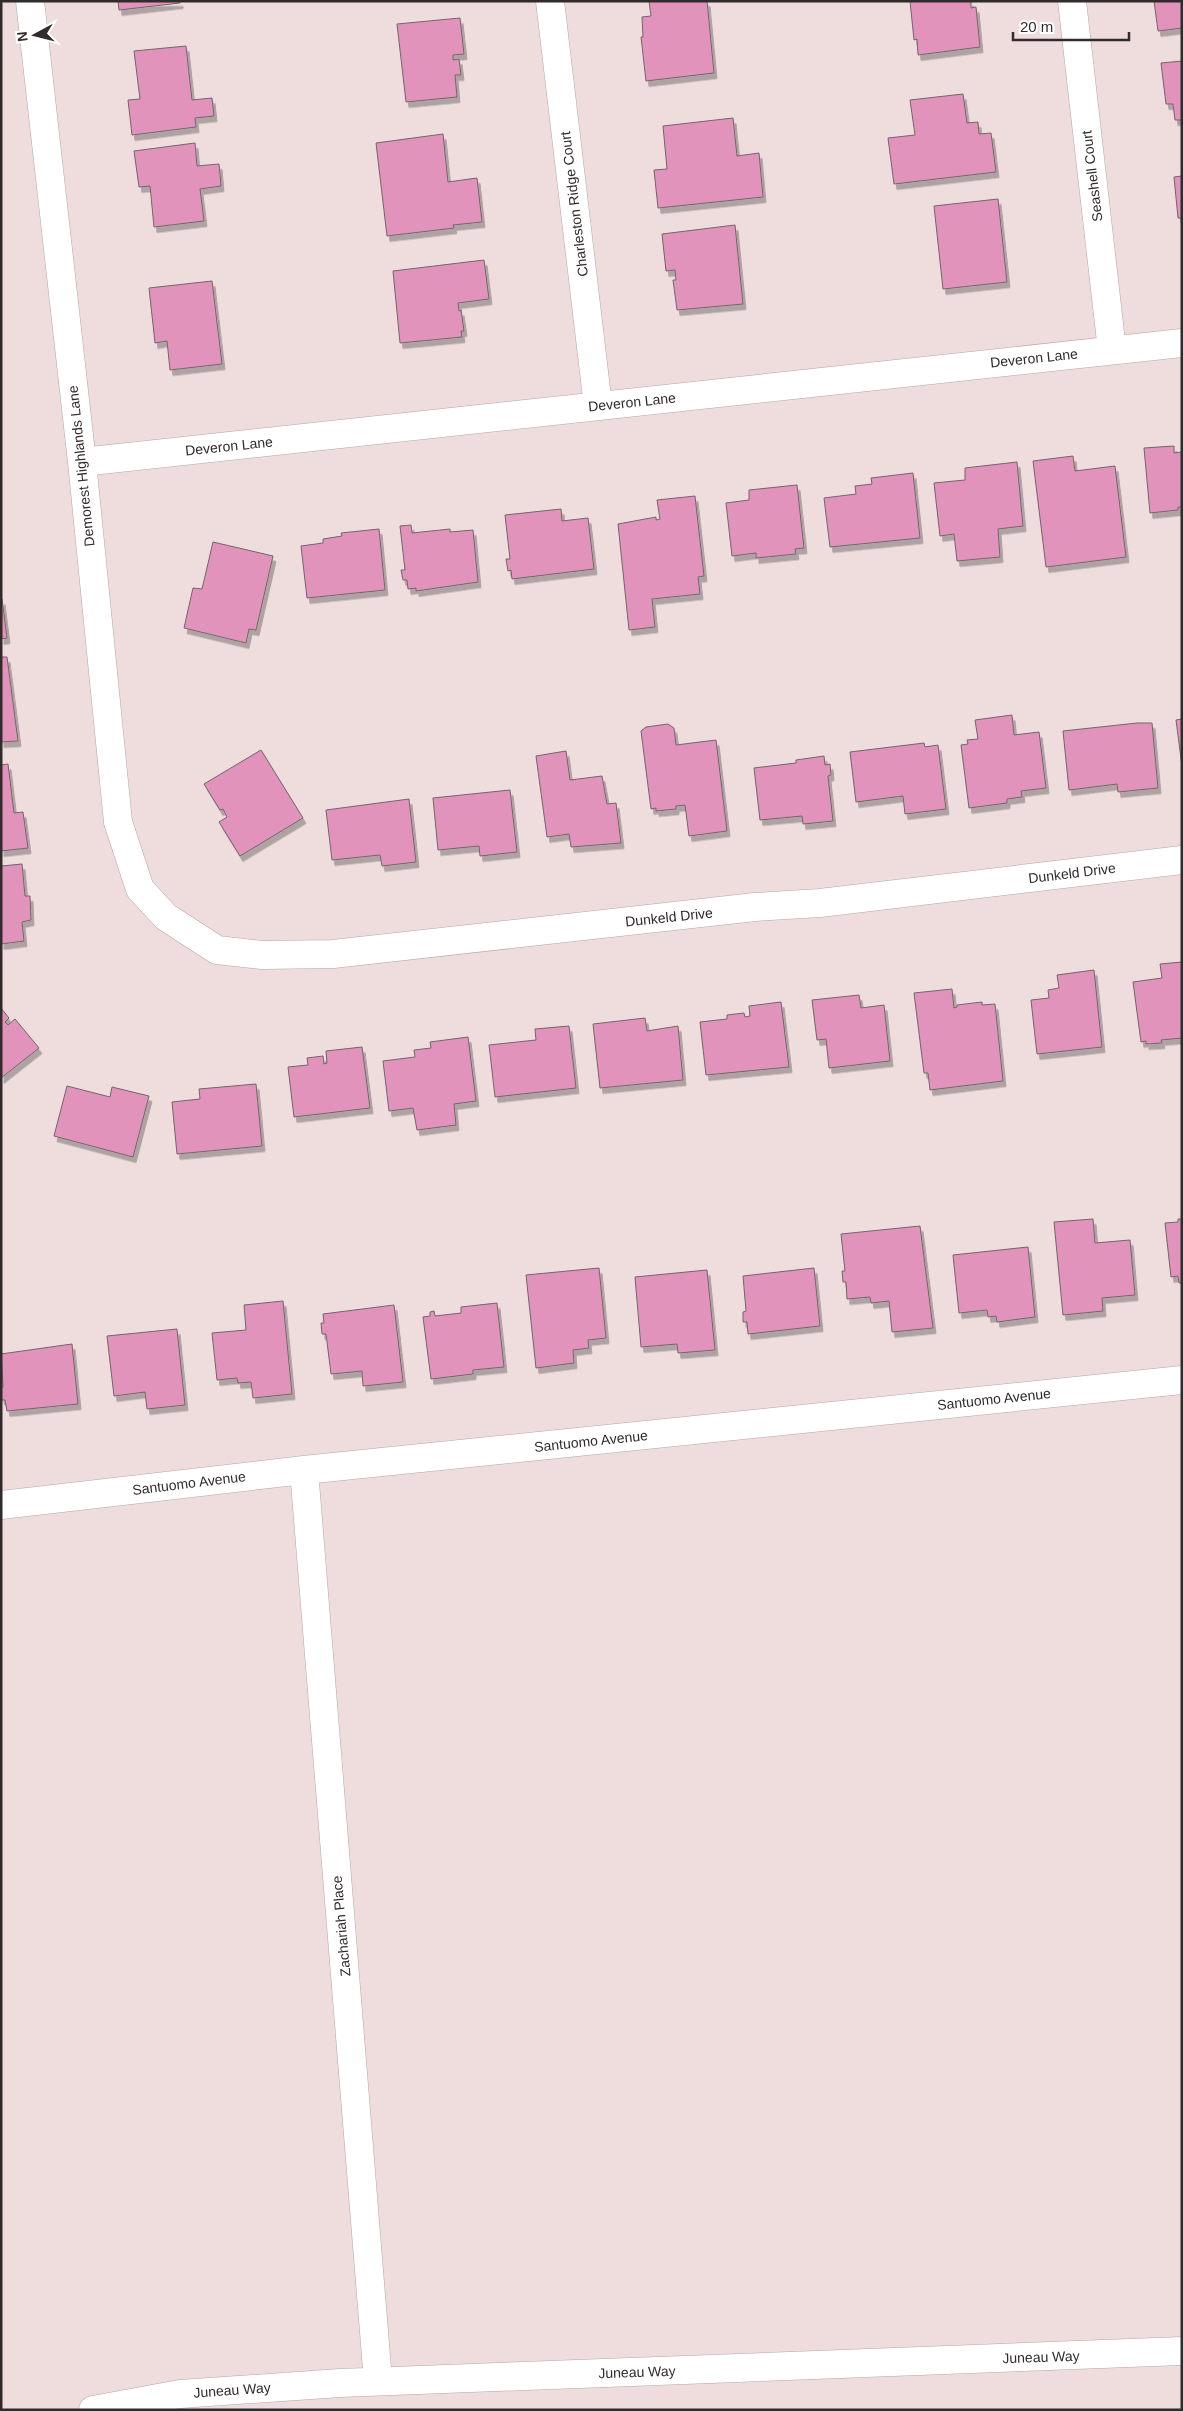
<svg xmlns="http://www.w3.org/2000/svg" width="1183" height="2411" font-family="Helvetica,sans-serif">
	<style>
		.building { fill: #e293bb; stroke: #72646a; filter: url(#shadow) }
		.lines { fill: none; stroke-linecap: round; stroke-linejoin: round }
		.minor-casing { stroke: #b6a6a6; stroke-width: 29 }
		.minor { stroke: #fff; stroke-width: 28 }
		.labels { text-anchor: middle; stroke-width: 4; stroke-linejoin: round; paint-order: stroke }
		.street-label { font-size: 14px; fill: #322b2b; stroke: #fff }
	</style>
	<defs>
		<filter id="shadow"><feDropShadow dx="3" dy="5.5" stdDeviation="0" flood-color="#0004"/></filter>
	</defs>
	<rect width="100%" height="100%" fill="#efdddd"/>
	<path class="building" d="M118,1h62v2l-61,7z
		M649,1h58l7,72 -68,8 -5,-44h2l-1,-20 9,-1z
		M910,1h61v7l5,-1 4,40 -62,8 -1,-16 -3,1z
		M1154,1h28v27l-24,3z
		M460,18l4,36 -11,1v5l6,-1 2,16h-6l2,22 -51,5 -9,-78z
		M186,46l6,54 20,-2 2,18 -19,2 1,9 -64,8 -4,-35 12,-1 -6,-48z
		M1182,61v59h-7l-2,-16h-7l-5,-41z
		M963,94l4,29 11,-1 1,12 12,-1 5,39 -102,12 -6,-46 27,-3 -5,-35z
		M733,118l4,38 22,-3 4,44 -105,11 -4,-38 13,-1 -4,-43z
		M443,134l5,48 29,-4 5,44 -29,3 1,3 -67,8 -11,-93z
		M195,143l2,23 22,-2 2,22 -21,3 4,32 -50,6 -4,-41 -11,1 -5,-36z
		M1182,176v44v-2h-4l-4,-41z
		M998,199l9,83 -64,7 -9,-83z
		M735,225l8,79 -66,6 -4,-30h3l-1,-10 -9,1 -4,-37z
		M484,260l5,39 -31,4 1,8 2,-1 3,21h-3l1,6 -62,6 -7,-72z
		M212,281l10,83 -52,6 -3,-29 -12,2 -6,-55z
		M1174,446v7l8,-1v55h-4v3l-28,3 -6,-65z
		M1073,456l2,15 40,-5 11,91 -80,10 -13,-106z
		M1017,462l6,64 -25,3 2,28 -43,4 -3,-27 -14,2 -6,-53 31,-3v-12z
		M913,473l7,65 -90,9 -6,-49 32,-4 -1,-8 17,-2 -1,-6z
		M797,485l7,63 -9,1 1,5 -40,4v-5l-24,3 -6,-53 23,-3v-10z
		M695,496l9,80 -6,1 2,17 -48,5 3,28 -26,3 -11,-106 38,-7v3l4,-1 -3,-19z
		M561,509l1,12 26,-3 6,51 -82,10 -1,-9 -3,1 -2,-12h4l-5,-44z
		M411,525l1,8 38,-4v3l23,-2 5,52 -62,9v-3l-8,1 -1,-9h-4l-2,-10h4l-5,-44z
		M379,529l6,61 -78,8 -6,-52 22,-3v-4l19,-3 -1,-3z
		M213,542l60,14 -17,74 -7,-1 -3,14 -62,-15 9,-40 9,1z
		M2,599l5,39 -6,1v-39z
		M1,657h6l11,84 -17,1z
		M1012,715l2,20 25,-3 7,56 -25,3 1,6 -15,2v4l-38,5 -8,-63 7,-1 -1,-4 11,-1 -3,-19z
		M1182,719v47l-6,-46z
		M1137,723h15l6,65 -40,4 -1,-8 -48,6 -6,-59z
		M668,724l6,4 2,17 40,-5 11,91 -38,5 -4,-31 -9,1v3l-20,2v-3l-5,1 -10,-78 5,-4z
		M924,743l1,4 13,-2 8,64 -41,5 -2,-18 -47,6 -6,-50z
		M261,750l42,68 -63,38 -21,-34 8,-5 -4,-8 -3,1 -16,-26z
		M566,751l4,29 32,-4 5,28 9,-1 5,40 -50,4 -2,-13 -22,3 -11,-81z
		M824,756l1,9 5,-1 1,11 -3,1 5,45 -30,3 -1,-8 -42,4 -6,-52 42,-5v-3z
		M8,764l6,49 9,-1 5,36 -27,3v-86z
		M510,790l7,62 -37,4 -1,-10 -41,4 -5,-52z
		M409,799l7,63 -34,4 -2,-11 -48,5 -6,-50z
		M22,864l3,32h5l1,24 -9,2 2,19 -23,3v-78z
		M1182,962v76l-21,2 1,3 -16,1v-3l-5,1 -8,-60 29,-4 -2,-14z
		M1094,970l8,77 -65,7 -6,-54 18,-2 -1,-8 11,-2 -2,-13z
		M952,989l2,19 3,-1v-2l25,-3v3l13,-1 8,77 -73,9 -2,-17h-4l-10,-80z
		M859,995l2,13 23,-3 6,56 -61,7 -3,-29 -9,1 -5,-40z
		M781,1002l8,65 -83,8 -6,-53 27,-3v-4l17,-2 1,4 5,-1 -1,-10z
		M1,1008l8,10 -4,4 3,3 7,-6 24,29 -38,30z
		M645,1018l2,13 31,-5 5,54 -83,8 -7,-64z
		M569,1026l7,62 -81,9 -6,-52 47,-5 -1,-11z
		M468,1037l8,64 -22,3 2,21 -39,5 -4,-22 -24,3 -6,-50 32,-4 -1,-7 17,-2 -1,-6z
		M362,1047l8,61 -76,9 -6,-50 20,-2 -1,-7 16,-2 1,8 3,-1 -1,-12z
		M256,1084l6,62 -85,8 -5,-52 28,-3 -1,-10z
		M67,1086l43,11 2,-10 37,9 -16,61 -79,-21z
		M1093,1219l2,24 35,-3 5,55 -33,3 1,13 -40,4 -9,-93z
		M1178,1219h4v64h-3l-1,-7 -7,1 -6,-54 13,-1z
		M920,1226l13,102 -41,4 -3,-31 -18,2 -1,-6 -23,2 -1,-17h-3l-1,-11h3l-4,-37z
		M1028,1247l7,70 -38,5 -1,-6 -8,1 -1,-7 -28,3 -6,-58z
		M599,1268l7,70 -18,2 1,8 -16,2 1,13 -38,5 -10,-93z
		M814,1268l6,58 -72,8 -1,-12h-4v-10l3,-1 -3,-35z
		M707,1270l8,80 -37,3 -1,-9 -36,3 -6,-70z
		M283,1301l9,93 -39,4 -2,-16 -13,1 -1,-5 -20,2 -5,-47 34,-3 -2,-25z
		M497,1303l7,64 -31,3v4l-42,5 -8,-62 7,-1v-4l4,-1 1,5 26,-3v-6z
		M394,1305l9,77 -40,4 -1,-15 -31,3 -5,-40h-4l-1,-11h3l-1,-9z
		M177,1329l8,76 -38,4 -2,-17 -31,4 -7,-60z
		M72,1344l6,60 -71,7 -2,-11h-3l-1,-3v-9l2,-1 -2,-33z"/>
	<g class="lines">
		<g class="minor-casing">
			<path id="minor" d="M30,1l52,461 36,360 22,67 26,28 51,33 45,5 71,-1 422,-47 65,-4 362,-43
				M550,1l48,405
				M1072,1l40,349
				M82,462l1100,-119
				M304,1470l74,911
				M1,1505l303,-35 878,-90
				M93,2410l87,-16 160,-11 842,-32"/>
		</g>
		<use href="#minor" class="minor"/>
	</g>
	<g class="labels">
		<g class="street-label">
			<text transform="translate(1092 176) rotate(-97)" y="5">Seashell Court</text>
			<text transform="translate(574 204) rotate(-97)" y="5">Charleston Ridge Court</text>
			<text transform="translate(1034 358) rotate(-6)" y="5">Deveron Lane</text>
			<text transform="translate(632 402) rotate(-6)" y="5">Deveron Lane</text>
			<text transform="translate(229 446) rotate(-6)" y="5">Deveron Lane</text>
			<text transform="translate(81 466) rotate(-96)" y="5">Demorest Highlands Lane</text>
			<text transform="translate(1072 873) rotate(-7)" y="5">Dunkeld Drive</text>
			<text transform="translate(669 917) rotate(-6)" y="5">Dunkeld Drive</text>
			<text transform="translate(994 1399) rotate(-6)" y="5">Santuomo Avenue</text>
			<text transform="translate(591 1441) rotate(-6)" y="5">Santuomo Avenue</text>
			<text transform="translate(189 1483) rotate(-7)" y="5">Santuomo Avenue</text>
			<text transform="translate(341 1926) rotate(-95)" y="5">Zachariah Place</text>
			<text transform="translate(1041 2357) rotate(-2)" y="5">Juneau Way</text>
			<text transform="translate(637 2372) rotate(-2)" y="5">Juneau Way</text>
			<text transform="translate(232 2390) rotate(-4)" y="5">Juneau Way</text>
		</g>
	</g>
	<rect width="1183" height="2411" fill="none" stroke="#322b2b" stroke-width="5"/>
	<g transform="translate(35 35) rotate(263)" stroke="#ffffff" stroke-width="4" paint-order="stroke">
	<path d="M0-4L9 19L0 12L-9 19Z" fill="#322b2b"/>
	<text y="-8" font-size="14" font-weight="bold" text-anchor="middle" fill="#322b2b">N</text>
	</g>
	<path d="M1013 32v8h116v-8" fill="none" stroke="#322b2b" stroke-width="2.5"/>
	<text x="1020" y="32" font-size="15" fill="#322b2b" stroke="#ffffff" stroke-width="4" paint-order="stroke">20 m</text>
</svg>
